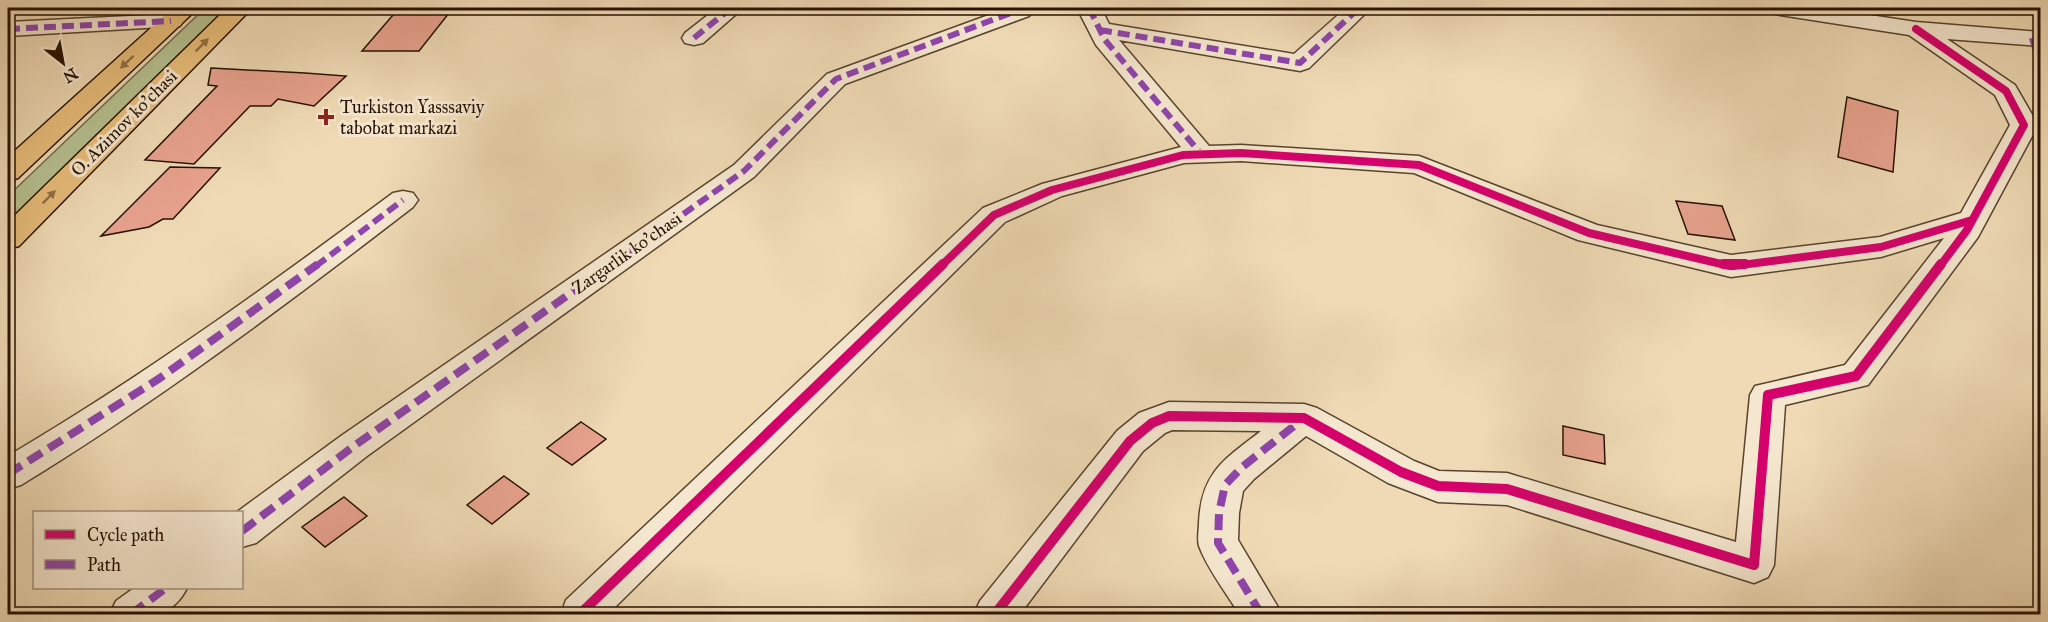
<svg xmlns="http://www.w3.org/2000/svg" width="2048" height="622" font-family="'IM FELL Great Primer',serif">
	<style>
		.green { fill: #b6c090; stroke: #6e6948; stroke-width: 1.5 }
		.building { fill: #e8a28e; stroke: #261200; stroke-width: 1.5 }
		.lines { fill: none; stroke-linecap: round; stroke-linejoin: round }
		.minor-casing { stroke: #58442d; stroke-width: 3 }
		.major-casing { stroke: #261200; stroke-width: 3 }
		.minor { fill: #f5e7cf; fill-rule: evenodd }
		.major { fill: #e8bd7a; fill-rule: evenodd }
		.quiet-far1 { stroke: #8e44ad; stroke-width: 6; stroke-dasharray: 12 6; stroke-linecap: butt }
		.quiet { stroke: #8e44ad; stroke-width: 8; stroke-dasharray: 16 8; stroke-linecap: butt }
		.cycleway-far1-casing { stroke: #f5e7cf; stroke-width: 10 }
		.cycleway-casing { stroke: #f5e7cf; stroke-width: 14 }
		.cycleway-far1 { stroke: #d6006c; stroke-width: 8 }
		.cycleway { stroke: #d6006c; stroke-width: 10 }
		.oneway { fill: #917043 }
		.poi-dot { fill: #8f2418; stroke: #f5e7cf; stroke-width: 2 }
		.labels { text-anchor: middle; stroke-width: 6; stroke-linejoin: round; paint-order: stroke }
		.poi-label { font-size: 18px; fill: #261200; stroke: #f5e7cf; text-anchor: start }
		.street-label { font-size: 18px; fill: #261200; stroke: #f5e7cf }
	</style>
	<rect width="100%" height="100%" fill="#efdab5"/>
	<filter id="stains"><feTurbulence type="fractalNoise" baseFrequency=".00333" numOctaves="4"/><feColorMatrix values="0 0 0 0 .2 0 0 0 0 .09 0 0 0 0 .02 0 0 0 .5 -.17"/></filter>
	<radialGradient id="worn" r=".72"><stop offset=".6" stop-color="#630" stop-opacity="0"/><stop offset="1" stop-color="#630" stop-opacity=".3"/></radialGradient>
	<path class="green" d="M205,8h22l-219,217v-29z"/>
	<path class="building" d="M399,8h54l-34,43h-57z
		M211,68l94,5 41,3 -32,30 -36,-7 -7,7h-21l-56,58 -49,-4 72,-74 -9,-1z
		M1847,97l51,14 -5,61 -55,-15z
		M170,167l50,1 -47,51h-10l-14,8 -48,9z
		M1676,201l46,5 13,34 -47,-6z
		M581,422l25,17 -34,26 -25,-17z
		M1563,426l41,9 1,29 -42,-9z
		M504,476l25,18 -37,30 -25,-19z
		M344,497l23,19 -42,31 -23,-20z"/>
	<g class="lines">
		<g class="minor-casing">
			<path id="minor" d="M717,8h26l-40,35 -9,2 -9,-2 -3,-5 3,-5z
				M1008,8h28l-7,8 -184,68 -91,93 -387,279 -111,87 -14,4v-35h-5l104,-76 393,-271 93,-91z
				M1077,8h24l8,16 185,30 52,-46h25l-62,60 -9,3 -181,-31 90,106 32,-1 178,11 178,69 134,30 149,-18 81,-24 49,-88 -15,-30 -86,-60 -129,-20 -8,-2 -4,-5h55l93,14 124,10v14l-93,-7 68,46 23,40 -60,112 -110,148 -83,20 -11,160 -6,12 -14,6 -247,-78 -69,-3 -50,-19 -82,-47 -52,43 -11,12 -4,22 -1,27 44,74h-43c-13,-22 -31,-44 -40,-68 -2,-7 0,-16 0,-23 2,-51 26,-64 62,-92l-89,-1 -7,3 -22,18 -123,163h-46l6,-13 137,-170 22,-18 30,-11 135,2 13,4 97,53 25,10 68,2 229,69 14,-147 5,-9 90,-21 99,-127 -63,19 -150,20 -153,-37 -164,-67 -173,-12 -57,2 -122,33 -57,26 -397,392h-47l5,-14 417,-392 59,-24 139,-37 -85,-102z
				M171,14l9,2 3,5 -3,5 -172,10v-14z
				M403,191l10,2 5,7 -5,7c-127,98 -255,194 -392,278l-13,4v-33c134,-79 260,-170 385,-263z
				M134,588h53c-17,34 -44,26 -77,26l6,-13z"/>
		</g>
		<g class="major-casing">
			<path id="major" d="M173,8h25l-180,170 -10,3v-24z
				M227,8h25l-233,238 -11,3v-27z"/>
		</g>
		<use href="#minor" class="minor"/>
		<use href="#major" class="major"/>
		<path class="quiet-far1" d="M1089,8l16,32 97,115
			M8,29l163,-8
			M1100,30l200,33 59,-55
			M694,38l37,-30
			M2032,38l8,27
			M316,266l87,-66
			M610,266l134,-95 92,-92 188,-71"/>
		<path class="quiet" d="M8,474l152,-96 158,-114
			M242,531l112,-85 258,-182
			M131,614l35,-26
			M1261,614l-43,-71 1,-30 6,-28 16,-17 63,-50"/>
		<g class="cycleway-far1-casing">
			<path id="cycleway-far1" d="M1916,29l90,62 18,34 -57,105 -27,36
				M941,266l53,-51 58,-25 131,-35 58,-2 178,12 170,68 141,33
				M1733,266l148,-19 91,-27"/>
		</g>
		<g class="cycleway-casing">
			<path id="cycleway" d="M1723,264h22
				M581,613l362,-349
				M995,614l135,-173 22,-18 17,-7 135,2 97,54 37,14 69,3 247,76 14,-170 88,-19 85,-112"/>
		</g>
		<use href="#cycleway-far1" class="cycleway-far1"/>
		<use href="#cycleway" class="cycleway"/>
	</g>
	<defs><path id="oneway-solid" d="M-6-.8H1V-3.2L6.5 0L1 3.2V.8H-6Z" transform="scale(1.5)"/></defs>
	<g class="oneway">
		<use href="#oneway-solid" transform="translate(202 45) rotate(-45)"/>
		<use href="#oneway-solid" transform="translate(127 62) rotate(137)"/>
		<use href="#oneway-solid" transform="translate(49 197) rotate(-45)"/>
	</g>
	<path class="poi-dot" d="M323 108h6v6h6v6h-6v6h-6v-6h-6v-6h6z"/>
	<g class="labels">
		<g class="poi-label">
			<text x="340" y="113">Turkiston Yasssaviy<tspan x="340" dy="21">tabobat markazi</tspan></text>
		</g>
		<g class="street-label">
			<text transform="translate(124 123) rotate(-45)" y="6">O. Azimov ko'chasi</text>
			<text transform="translate(627 253) rotate(-35)" y="6">Zargarlik ko'chasi</text>
		</g>
	</g>
	<rect width="2048" height="622" fill="none" stroke="#efdab5" stroke-width="30"/>
	<rect x="9" y="9" width="2030" height="604" fill="none" stroke="#261200" stroke-width="3"/>
	<rect x="15" y="15" width="2018" height="592" fill="none" stroke="#261200" stroke-width="1.5"/>
	<rect x="33" y="511" width="210" height="78" fill="#f5e7cf" stroke="#a2927c" stroke-width="1.5"/>
	<rect x="45" y="530" width="30" height="9" fill="#d6006c" stroke="#a2927c" stroke-width="1.5"/>
	<text x="87" y="541" font-size="18" fill="#261200">Cycle path</text>
	<rect x="45" y="560" width="30" height="9" fill="#8e44ad" stroke="#a2927c" stroke-width="1.5"/>
	<text x="87" y="571" font-size="18" fill="#261200">Path</text>
	<g transform="translate(63 63) rotate(149)" stroke="#f5e7cf" stroke-width="4.5" paint-order="stroke">
	<path d="M0-4.5L10 22L0 15L-10 22Z" fill="#261200"/>
	<text y="-9" font-size="16" font-weight="bold" text-anchor="middle" fill="#261200">N</text>
	</g>
	<rect width="100%" height="100%" filter="url(#stains)"/>
	<rect width="100%" height="100%" fill="url(#worn)"/>
</svg>
